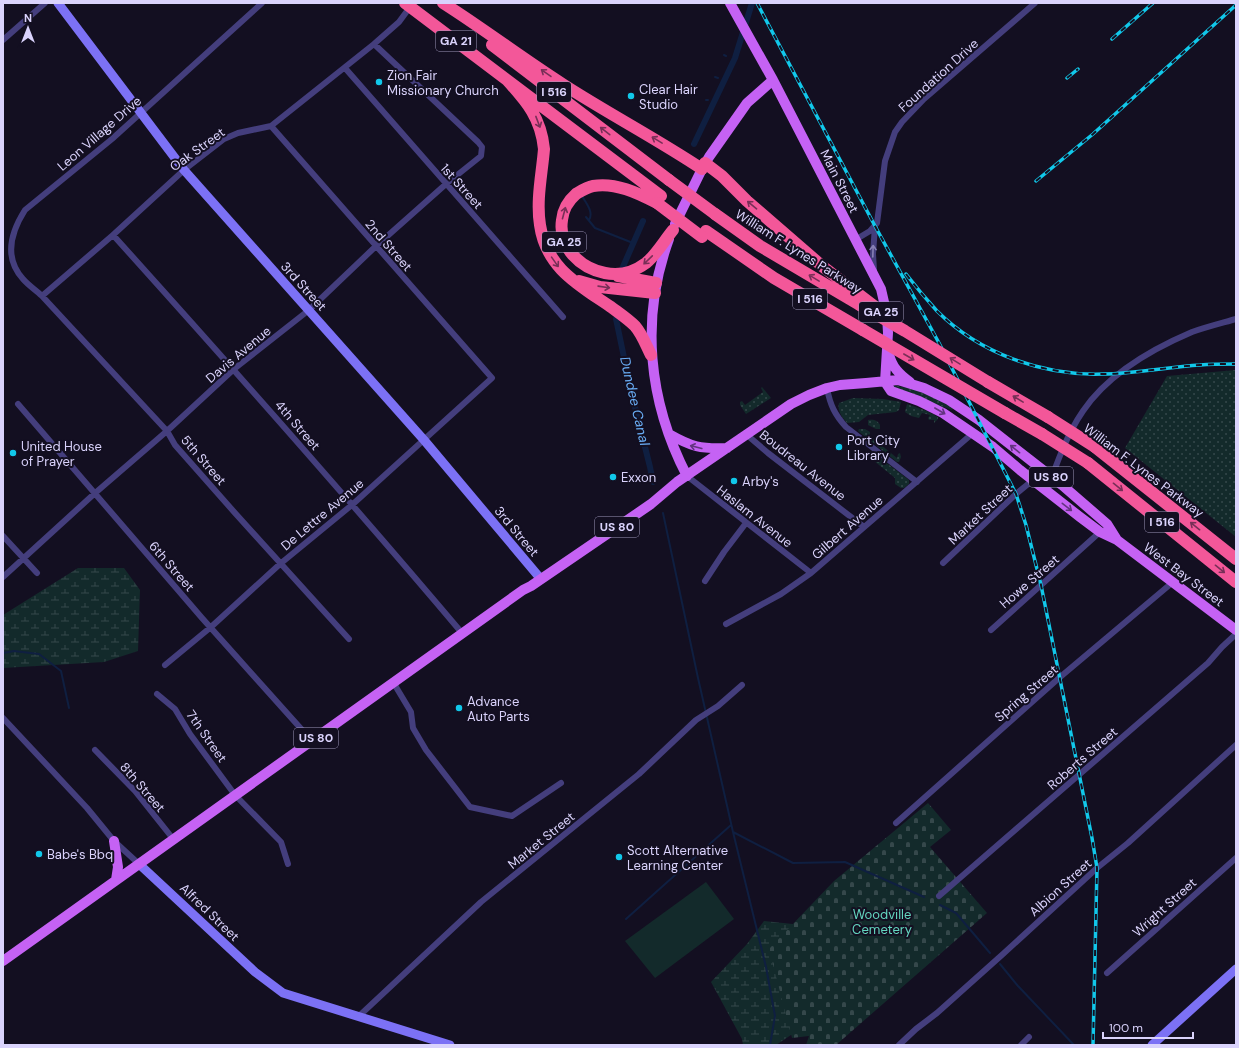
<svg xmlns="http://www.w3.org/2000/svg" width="1239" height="1048" font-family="'DM Sans',sans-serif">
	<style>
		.grass { fill: url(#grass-dots) }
		.wetland { fill: url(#wetland-marsh) }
		.cemetery { fill: url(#cemetery-stones) }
		.park { fill: #132a2b }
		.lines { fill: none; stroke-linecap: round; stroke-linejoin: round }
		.stream { stroke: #0f1f41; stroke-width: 2 }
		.canal { stroke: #0f1f41; stroke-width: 6 }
		.street { stroke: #443e7d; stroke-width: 6 }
		.secondary { stroke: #7c71f5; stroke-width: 9 }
		.primary { stroke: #c562f4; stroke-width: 10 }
		.highway { stroke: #f35799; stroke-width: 12 }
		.rail-casing { stroke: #11c8ea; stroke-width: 3.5 }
		.rail { stroke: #130f21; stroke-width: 2; stroke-dasharray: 6; stroke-linecap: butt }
		.highway-bridge { stroke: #f35799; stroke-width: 12 }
		.oneway { stroke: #782f57 }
		.oneway2 { stroke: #8881b6 }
		.oneway3 { stroke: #633480 }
		.poi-dot { fill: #11c8ea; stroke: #130f21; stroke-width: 1.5 }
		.labels { text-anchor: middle; stroke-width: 4; stroke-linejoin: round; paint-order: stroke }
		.shield { fill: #130f21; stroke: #9e98ba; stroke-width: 1 }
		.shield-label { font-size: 12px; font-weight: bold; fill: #dad3fc }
		.poi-label { font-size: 13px; fill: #dad3fc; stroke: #130f21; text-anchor: start }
		.street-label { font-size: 13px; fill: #dad3fc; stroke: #130f21 }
		.park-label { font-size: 13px; fill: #64d6c0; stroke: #130f21 }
		.water-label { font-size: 14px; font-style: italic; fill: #69acf4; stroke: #130f21 }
	</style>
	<defs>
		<pattern id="grass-dots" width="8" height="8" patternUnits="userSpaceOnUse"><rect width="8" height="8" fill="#132a2b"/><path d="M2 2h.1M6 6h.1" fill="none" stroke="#35484b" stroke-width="1.8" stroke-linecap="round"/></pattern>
		<pattern id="wetland-marsh" width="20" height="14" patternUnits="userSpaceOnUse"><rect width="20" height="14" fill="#132a2b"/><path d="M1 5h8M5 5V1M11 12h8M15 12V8" fill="none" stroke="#35484b"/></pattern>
		<pattern id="cemetery-stones" width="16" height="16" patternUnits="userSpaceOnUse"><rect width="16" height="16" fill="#132a2b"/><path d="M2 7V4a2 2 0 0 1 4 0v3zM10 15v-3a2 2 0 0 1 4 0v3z" fill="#35484b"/></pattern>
	</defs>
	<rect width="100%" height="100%" fill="#130f21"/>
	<path class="grass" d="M1236,370v167l-111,-89 42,-72z
		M892,384c5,3 15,3 21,5 15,4 27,12 40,19l-1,2 -59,-21z
		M762,387l9,11 -25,16 -6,-9v-3l2,-1 3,4 18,-13 -2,-4z
		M853,398l30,1 18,3 -2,8 -3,2 -28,3 -9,7 -12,1c-5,-6 -10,-12 -8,-20z
		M907,404l20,7 11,6v2l-4,4v-3h-5l-1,-2 2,-3 -8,-2 -3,5 -8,-2 -6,-4z
		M868,420c5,-1 10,0 12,5v4h-4l-8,-4z
		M859,429h6l5,3v4l27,22 1,-4 2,-1 1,4 -2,5h-2l-39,-31z
		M870,452h2l37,28v4l-5,4h-3l-6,-4v-6l-27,-22 -3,3v-2z"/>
	<path class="wetland" d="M78,568h46l16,22 -2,61 -34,11 -101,6v-53z
		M764,921l48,5 21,81 -57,38h-33l-1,-6 -31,-57 36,-38z"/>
	<path class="cemetery" d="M928,803l23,27 -21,17 57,66 -151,132h-30l3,-9 -17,2 -23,-89 65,-68z"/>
	<path class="park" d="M706,882l28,37 -79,59 -30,-37z"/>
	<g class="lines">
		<path class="stream" d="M724,55l2,1
			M715,77l3,1
			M706,100h2
			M582,196c4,7 12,16 7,24
			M586,217l9,11 38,15
			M663,513l35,165 35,154 33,135 9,49 -5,29
			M3,653l11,-2 25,3 22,17 8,37
			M733,832l60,31 52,-1 79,35
			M940,905l16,8 34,40
			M626,919l105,-94
			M1000,964l18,22 56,59"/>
		<path class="canal" d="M694,144l41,-86 17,-55
			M622,269l21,-48
			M616,319l15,72 19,76 3,15"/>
		<path class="street" d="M262,3l-150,136 -87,71c-14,22 -22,47 -2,69 6,7 13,11 19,17l125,135 8,14 60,68 114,126
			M3,40l42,-37
			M345,68l218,249
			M113,235c118,131 235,263 349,398
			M855,240l15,-9 7,-8 8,-62 10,-29 7,-10 22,-23 111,-96
			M874,270l-1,-16 2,-28
			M42,296l71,-61 71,-65 40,-31 14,-6 33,-7 103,-82 25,-22 11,-15
			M827,388c3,17 8,27 19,39l71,55
			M18,404l184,214 110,123
			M747,435l21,18 96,74
			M687,476l124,97
			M1047,491c9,-26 20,-57 36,-80 25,-37 69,-62 109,-79 14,-5 30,-9 44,-13
			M3,536l34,37
			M943,563l73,-69 17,-14
			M3,577l91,-83 73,-63 67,-62 75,-59 66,-63 71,-63 35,-28 1,-9 -4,-5 -104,-98
			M705,581l19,-29 22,-29
			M726,624l55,-30 30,-21 162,-140
			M991,630l109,-98
			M165,665l46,-38 69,-63 73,-60 139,-126 -221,-252
			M395,682l1,5 15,25 2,16 13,22 44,57 42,9 49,-33
			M157,694l18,15 15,25 45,61 46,47 7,22
			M3,718l84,90 27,33 25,23
			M95,750l40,41 39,49
			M896,823l163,-145 114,-96
			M939,896l269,-233 14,-16 14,-13
			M1107,973l129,-115
			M358,1017l123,-115 158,-128 57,-54 22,-14 24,-21
			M899,1045l17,-16 21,-16 66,-59 94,-86 31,-25 108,-98
			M1021,1045l8,-8"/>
		<path class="secondary" d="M58,3l126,167 240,270 116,138
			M139,864l116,108 28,21 167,52
			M1152,1045l84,-76"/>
		<path class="primary" d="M730,3l43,77 108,209 6,26 1,18 -3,49 6,9 28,10 24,12 50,34 27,23 60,47 20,15 17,8 119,90
			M675,224l27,-55 7,-12 38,-54 26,-23
			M669,239c-29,79 -21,162 18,237
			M889,354c3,13 10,20 21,28
			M669,434c23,13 31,15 58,14
			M114,841l4,26 -2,13
			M3,961l520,-371 8,-4 120,-82 26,-22 114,-78 18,-9 18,-7 13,-3 26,-2 32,-3 26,8 25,12 30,20 83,65 45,39 10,16"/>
		<path class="highway" d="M405,3l256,193
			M443,3c41,26 80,56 121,82 45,29 93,54 138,84
			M492,45l177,135
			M507,80c20,22 34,38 37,69 -2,25 -8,51 -4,76 6,43 39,60 71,82 8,6 17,12 24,19 7,8 11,19 16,29
			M705,163l17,13 25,25 75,65 35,27
			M657,203c-19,-10 -42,-21 -64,-17 -6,1 -12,5 -17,8 -8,7 -13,15 -14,26 -4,27 18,48 43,53 14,3 29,-1 41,-10 10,-8 18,-22 27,-33
			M715,214l45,32 100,59
			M706,231l68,47 89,52
			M618,276l38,7
			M579,281l21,6 55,6
			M988,382l60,35
			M1005,413l37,21
			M1095,447l141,112
			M1088,463l148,119"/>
		<g class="rail-casing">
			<path id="rail" d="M757,3l118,223 64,117 77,151 10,31 15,60 51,253 5,30 -4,177
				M1112,39l41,-36
				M1067,78l11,-9
				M1036,181l57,-47 143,-129
				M906,274c10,13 20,25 31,37 43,43 107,65 166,63 32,0 64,-7 97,-9 12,-1 24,-1 36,-1"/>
		</g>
		<use href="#rail" class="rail"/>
		<path class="highway-bridge" d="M669,180l46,34
			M657,203l45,34
			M857,293l17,13
			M860,305l45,26 83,51
			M863,330l142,83
			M1048,417l47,30
			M1042,434l46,29"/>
	</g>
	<defs><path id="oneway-shaft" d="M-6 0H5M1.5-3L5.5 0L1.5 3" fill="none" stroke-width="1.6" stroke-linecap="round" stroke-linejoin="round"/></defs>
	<g class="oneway">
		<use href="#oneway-shaft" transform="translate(546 73) rotate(-145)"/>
		<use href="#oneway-shaft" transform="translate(538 122) rotate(69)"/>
		<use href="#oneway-shaft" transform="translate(605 131) rotate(-142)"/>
		<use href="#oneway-shaft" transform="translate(657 140) rotate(-149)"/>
		<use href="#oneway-shaft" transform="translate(752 205) rotate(-140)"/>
		<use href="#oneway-shaft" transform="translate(564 213) rotate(-75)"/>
		<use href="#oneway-shaft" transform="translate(648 260) rotate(136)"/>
		<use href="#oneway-shaft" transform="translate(555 262) rotate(55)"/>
		<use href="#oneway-shaft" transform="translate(814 278) rotate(-149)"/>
		<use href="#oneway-shaft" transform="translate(604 287) rotate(8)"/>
		<use href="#oneway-shaft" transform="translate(909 357) rotate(30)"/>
		<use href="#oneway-shaft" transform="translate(955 361) rotate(-148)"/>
		<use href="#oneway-shaft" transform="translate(1018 399) rotate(-149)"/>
		<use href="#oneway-shaft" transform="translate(1118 487) rotate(39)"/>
		<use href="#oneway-shaft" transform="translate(1195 526) rotate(-141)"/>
		<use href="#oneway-shaft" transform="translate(1220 569) rotate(39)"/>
	</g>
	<use class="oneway2" href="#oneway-shaft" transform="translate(873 251) rotate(-88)"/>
	<g class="oneway3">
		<use href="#oneway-shaft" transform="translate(940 411) rotate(30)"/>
		<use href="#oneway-shaft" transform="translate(696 447) rotate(-166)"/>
		<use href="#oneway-shaft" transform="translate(1015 449) rotate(-141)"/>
		<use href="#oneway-shaft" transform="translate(1067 507) rotate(38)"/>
	</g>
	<g class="poi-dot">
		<circle cx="379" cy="82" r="4"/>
		<circle cx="631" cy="96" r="4"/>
		<circle cx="839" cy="447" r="4"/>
		<circle cx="13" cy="453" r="4"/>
		<circle cx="613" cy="477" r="4"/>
		<circle cx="734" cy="481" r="4"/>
		<circle cx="459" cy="708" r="4"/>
		<circle cx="39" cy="854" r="4"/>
		<circle cx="619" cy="857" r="4"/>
	</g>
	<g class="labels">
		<g class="shield">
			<rect x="436" y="31" width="40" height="20" rx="3"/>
			<rect x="537" y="82" width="34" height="20" rx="3"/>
			<rect x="542" y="232" width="44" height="20" rx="3"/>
			<rect x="793" y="289" width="34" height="20" rx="3"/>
			<rect x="859" y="302" width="44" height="20" rx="3"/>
			<rect x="1029" y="467" width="44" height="20" rx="3"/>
			<rect x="1145" y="512" width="34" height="20" rx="3"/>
			<rect x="595" y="517" width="44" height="20" rx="3"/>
			<rect x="294" y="728" width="44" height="20" rx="3"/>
		</g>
		<g class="shield-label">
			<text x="456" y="45">GA 21</text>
			<text x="554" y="96">I 516</text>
			<text x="564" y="246">GA 25</text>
			<text x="810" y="303">I 516</text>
			<text x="881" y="316">GA 25</text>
			<text x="1051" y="481">US 80</text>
			<text x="1162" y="526">I 516</text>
			<text x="617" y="531">US 80</text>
			<text x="316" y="742">US 80</text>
		</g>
		<g class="poi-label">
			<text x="387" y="80">Zion Fair<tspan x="387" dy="15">Missionary Church</tspan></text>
			<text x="639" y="94">Clear Hair<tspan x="639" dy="15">Studio</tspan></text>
			<text x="847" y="445">Port City<tspan x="847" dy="15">Library</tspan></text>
			<text x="21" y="451">United House<tspan x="21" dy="15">of Prayer</tspan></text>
			<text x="621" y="482">Exxon</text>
			<text x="742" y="486">Arby's</text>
			<text x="467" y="706">Advance<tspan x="467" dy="15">Auto Parts</tspan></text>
			<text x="627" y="855">Scott Alternative<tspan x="627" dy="15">Learning Center</tspan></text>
			<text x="47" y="859">Babe's Bbq</text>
		</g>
		<g class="street-label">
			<text transform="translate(938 75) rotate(-42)" y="5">Foundation Drive</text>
			<text transform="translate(99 133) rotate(-41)" y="5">Leon Village Drive</text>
			<text transform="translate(197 149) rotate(-36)" y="5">Oak Street</text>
			<text transform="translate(840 181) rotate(63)" y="5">Main Street</text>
			<text transform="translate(462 186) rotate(48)" y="5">1st Street</text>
			<text transform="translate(389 245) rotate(49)" y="5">2nd Street</text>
			<text transform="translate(799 251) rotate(32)" y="5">William F. Lynes Parkway</text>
			<text transform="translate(304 286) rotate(48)" y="5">3rd Street</text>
			<text transform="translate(238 354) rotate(-40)" y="5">Davis Avenue</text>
			<text transform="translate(298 425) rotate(49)" y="5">4th Street</text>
			<text transform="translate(204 460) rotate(49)" y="5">5th Street</text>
			<text transform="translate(803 465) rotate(38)" y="5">Boudreau Avenue</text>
			<text transform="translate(1144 470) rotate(37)" y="5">William F. Lynes Parkway</text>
			<text transform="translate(322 514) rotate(-40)" y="5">De Lettre Avenue</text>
			<text transform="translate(980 514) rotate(-43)" y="5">Market Street</text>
			<text transform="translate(755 516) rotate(38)" y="5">Haslam Avenue</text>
			<text transform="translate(847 527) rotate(-41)" y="5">Gilbert Avenue</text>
			<text transform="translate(517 531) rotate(50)" y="5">3rd Street</text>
			<text transform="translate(172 566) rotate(49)" y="5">6th Street</text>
			<text transform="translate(1184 574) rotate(37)" y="5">West Bay Street</text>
			<text transform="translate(1029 581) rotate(-41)" y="5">Howe Street</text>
			<text transform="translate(1026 693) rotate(-41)" y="5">Spring Street</text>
			<text transform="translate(207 736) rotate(55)" y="5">7th Street</text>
			<text transform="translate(1082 758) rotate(-41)" y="5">Roberts Street</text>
			<text transform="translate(143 787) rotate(49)" y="5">8th Street</text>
			<text transform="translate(541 840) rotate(-39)" y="5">Market Street</text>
			<text transform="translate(1060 887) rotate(-42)" y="5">Albion Street</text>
			<text transform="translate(1164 907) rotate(-42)" y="5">Wright Street</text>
			<text transform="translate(210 912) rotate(44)" y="5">Alfred Street</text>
		</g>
		<g class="park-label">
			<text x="882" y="919">Woodville<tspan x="882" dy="15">Cemetery</tspan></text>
		</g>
		<g class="water-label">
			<text transform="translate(635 401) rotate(77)" y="5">Dundee Canal</text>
		</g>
	</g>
	<rect width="1239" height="1048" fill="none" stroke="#dad3fc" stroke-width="8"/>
	<g transform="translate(28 28)" stroke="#130f21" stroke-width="3" paint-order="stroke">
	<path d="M0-3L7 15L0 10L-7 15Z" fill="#dad3fc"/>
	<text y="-6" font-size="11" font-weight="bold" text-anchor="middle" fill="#dad3fc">N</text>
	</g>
	<path d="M1103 1032v6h90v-6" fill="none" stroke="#dad3fc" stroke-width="2"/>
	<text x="1109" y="1032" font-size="12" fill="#dad3fc" stroke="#130f21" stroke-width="3" paint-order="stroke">100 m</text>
</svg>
